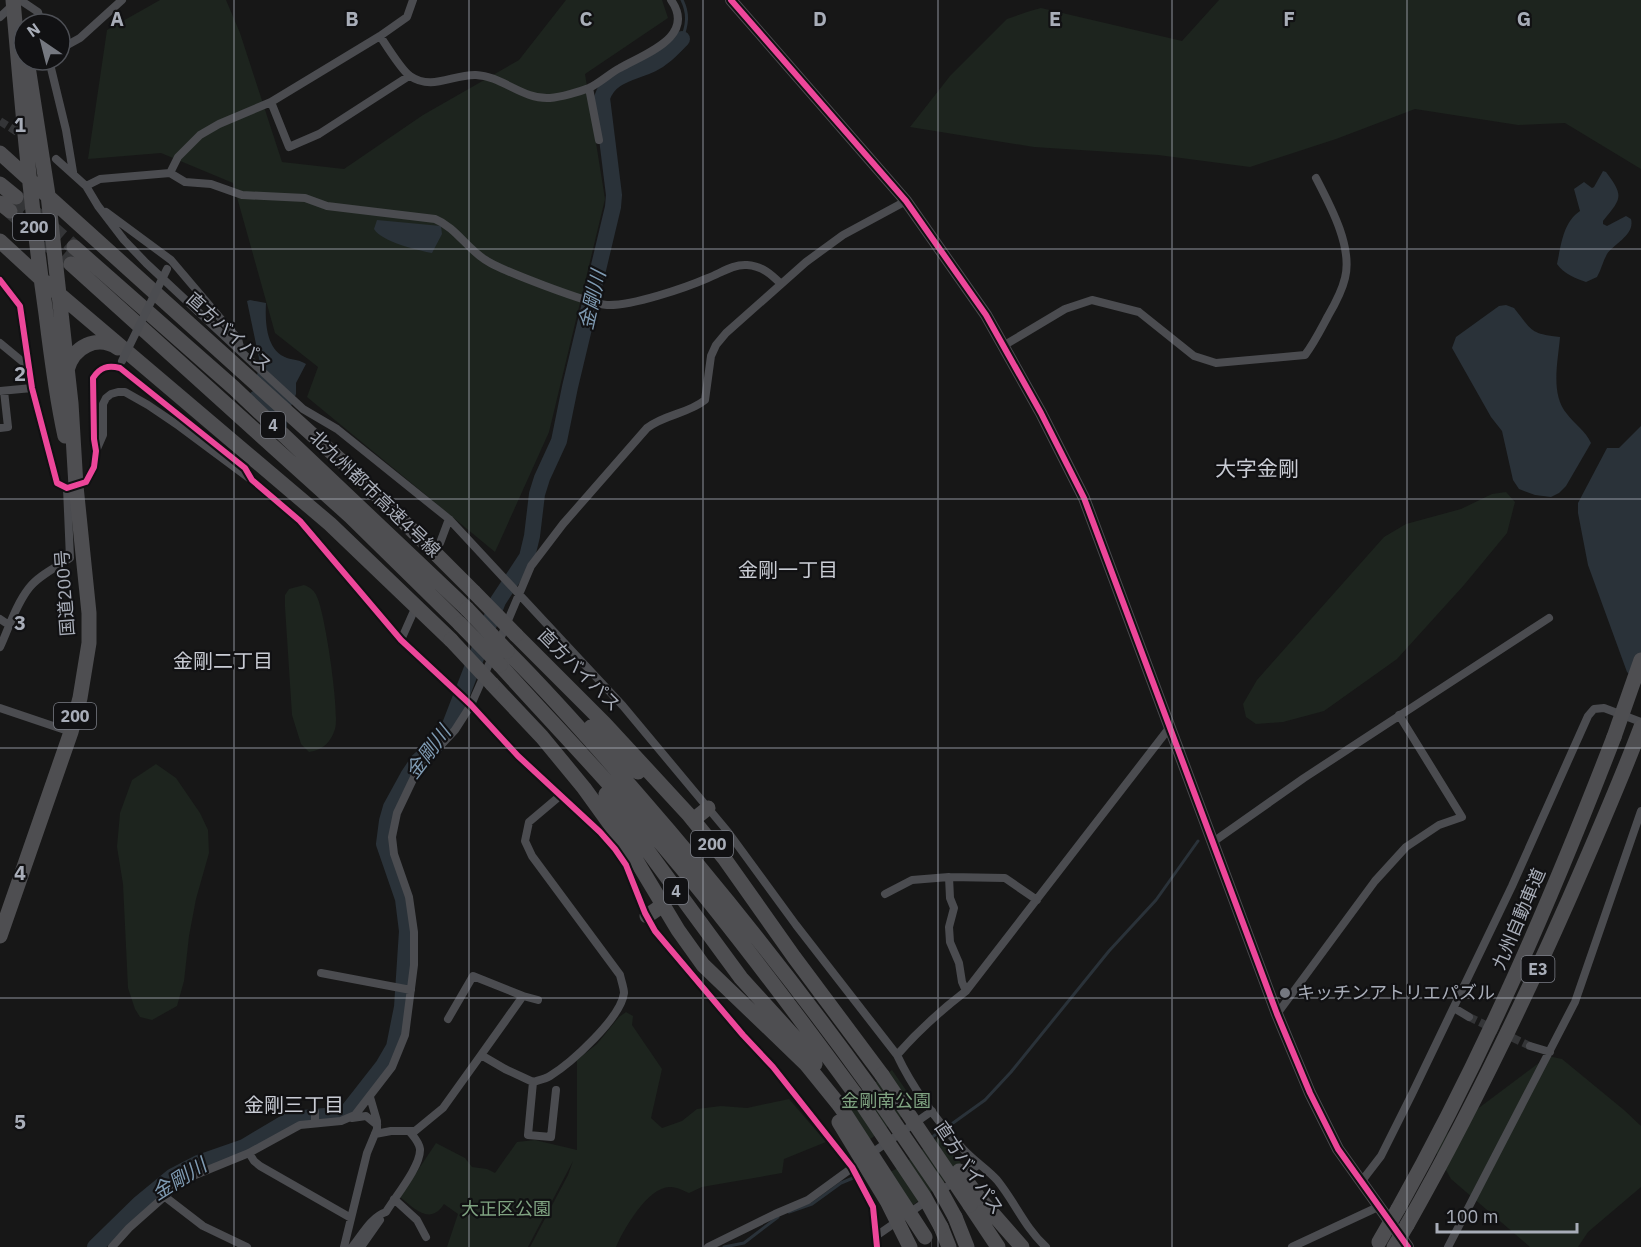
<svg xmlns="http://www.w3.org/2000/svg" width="1641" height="1247" font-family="'IBM Plex Sans','Noto Sans JP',sans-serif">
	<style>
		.green { fill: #1d241e }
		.water { fill: #2a3239 }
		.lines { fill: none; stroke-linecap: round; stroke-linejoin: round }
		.stream { stroke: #2a3239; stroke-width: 3 }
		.river { stroke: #2a3239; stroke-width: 16 }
		.street-tunnel { stroke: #343537; stroke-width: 8; stroke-dasharray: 8 4; stroke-linecap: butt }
		.highway-tunnel { stroke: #343537; stroke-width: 15; stroke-dasharray: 15 8; stroke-linecap: butt }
		.street { stroke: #4b4c50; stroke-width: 8 }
		.secondary { stroke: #4a4a4e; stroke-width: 12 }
		.highway { stroke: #4e4e51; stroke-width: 15 }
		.street-bridge { stroke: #4b4c50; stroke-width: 8 }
		.highway-bridge { stroke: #4e4e51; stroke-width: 15 }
		.cycleway-casing { stroke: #111113; stroke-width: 10 }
		.cycleway { stroke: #ed469a; stroke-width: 6 }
		.grid { fill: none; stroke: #a8adb8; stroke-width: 1.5; stroke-opacity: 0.55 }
		.poi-dot { fill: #757880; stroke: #111113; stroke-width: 2 }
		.labels { text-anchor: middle; stroke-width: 4.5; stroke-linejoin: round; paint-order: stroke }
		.shield { fill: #111113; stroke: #7b7e86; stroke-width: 1.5 }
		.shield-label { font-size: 16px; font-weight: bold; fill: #a8adb8 }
		.street-label { font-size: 18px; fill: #a8adb8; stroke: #111113 }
		.poi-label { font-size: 18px; fill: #a8adb8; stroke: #111113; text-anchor: start }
		.park-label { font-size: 18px; fill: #7fa381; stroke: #111113 }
		.water-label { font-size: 20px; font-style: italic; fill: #7f9bb3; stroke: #111113 }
		.neighbourhood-label { font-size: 20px; fill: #c9ccd4; stroke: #111113 }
		.quarter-label { font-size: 21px; fill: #c9ccd4; stroke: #111113 }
		.grid-label { font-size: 20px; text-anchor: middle; font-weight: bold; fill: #a8adb8; stroke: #111113; stroke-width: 4.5; stroke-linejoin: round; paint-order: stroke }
	</style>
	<rect width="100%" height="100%" fill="#171717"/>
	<path class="green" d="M160,0h66l14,33 42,129 62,7 79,-54 96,-55 47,-60h96l6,18 -83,56 20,125 -56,233 -54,120 -188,-155 11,-30 -43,-34 -42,-150 -72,-30 -73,6 19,-129z
		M1219,0h422v169l-76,-46 -47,2 -103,-16 -79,30 -86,28 -92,-12 -124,-8 -124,-20 40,-51 57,-57 23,-8 11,-3 141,33z
		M1506,492l9,10 -8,31 -43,52 -67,74 -73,52 -41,11 -27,2 -10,-7 -3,-13 14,-24 127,-143 22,-13 55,-15 31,-15z
		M304,585c6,2 11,6 13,12 8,16 23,116 18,132 -4,13 -12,21 -26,23l-8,-8 -9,-29 -7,-108v-12l4,-6z
		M156,764l20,14 24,35 8,17 1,23 -13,46 -7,37 -5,45 -7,25 -25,14 -12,-3 -5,-8 -7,-21 -5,-104 -6,-37 3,-34 12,-33z
		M626,1012l7,4 -1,9 30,44 -11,49 11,10 20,-7 15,-12 24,-3 26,2 42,-9 37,43 -42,17 -2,14 -80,14 -13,6c-5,-2 -12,-6 -18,-6 -22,-2 -48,43 -55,60h-86l38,-72 5,-14 -45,86h-81l11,-33 -14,-10c-14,22 -30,4 -44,-7l36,-54 29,15 7,9 15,2 8,4 22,-31 18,-2 42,10v-90l20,-16 22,-27z
		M1548,1056l14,3 62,51 17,16v61l-53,45 -10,15h-48l-79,-68 -15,-27 2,-10 18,-17z
		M892,1070l25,36 -58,41 -23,-36z
		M940,1136l24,31 -74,55 -20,-40 28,-14z"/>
	<path class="water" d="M1603,171l3,1c18,24 16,26 -3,49v3l4,2 19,-10 5,3c4,16 -16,24 -24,35 -4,7 -6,16 -10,23l-11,5c-11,-4 -22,-8 -29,-18 4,-18 6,-42 23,-53l-6,-22 10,-7 8,6 2,-1z
		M377,220l64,6 1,8 -10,19c-15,-3 -50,-11 -58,-24z
		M250,300l16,3c-1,19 0,48 21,55 7,2 13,2 19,6l-10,19v11l-9,22v11l-7,11 -42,-36 15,-11 7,-28 -13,-62z
		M1506,305l8,3c18,22 15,26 46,29 -2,25 -10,57 7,77 8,11 18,16 24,29l-25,43 -7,7 -8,4 -16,-2 -16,-6 -6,-9 -11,-49 -11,-14 -39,-69 4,-11 43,-31z
		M1641,426v258l-14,-12 -39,-107 -10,-52v-10l29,-55h12z"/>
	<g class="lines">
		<path class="stream" d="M682,39c5,-14 7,-25 0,-39
			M953,1123l32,-23 26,-28 98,-121 47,-51 42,-59
			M929,1139l9,-6
			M789,1212l23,-8 29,-21 12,-5
			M724,1247l20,-4 34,-26"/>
		<path class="river" d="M95,1247l44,-43 34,-28 25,-13 46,-16 47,-28 45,-4 11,-3 36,-46 11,-19 8,-40 5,-76 -4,-32 -19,-55 3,-23 4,-14 17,-31 10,-15 19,-17 13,-19 48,-124 29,-44 5,-21 5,-42 5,-16 17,-37 11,-54 43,-180 1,-12 -12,-97c7,-23 31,-25 50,-34 12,-6 20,-15 30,-25"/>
		<path class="street-tunnel" d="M0,121l25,16
			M1469,1017l61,29"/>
		<path class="highway-tunnel" d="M16,197l58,50
			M10,211l61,53
			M931,1247h1"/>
		<path class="street" d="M20,0l18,12 3,12
			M0,17l13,-12
			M380,36c6,9 22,35 30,40 22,15 43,-2 66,-1 26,1 47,25 74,23 11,-1 29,-6 39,-10 11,-5 21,-15 31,-20 24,-14 77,-31 51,-68
			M60,49l20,-11 42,-38
			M49,60l17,70 7,42
			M589,88l10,52
			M271,102l18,45 30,-13 90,-58
			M56,159l30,27 12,20 26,34 22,23 106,99 51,47 34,20 112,90 174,187 105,126 68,93 101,130c16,34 41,67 66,94 11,12 24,20 34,31 18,22 28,48 49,67
			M170,173l8,-16 22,-22 19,-11 52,-22 109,-66 27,-19 6,-17
			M86,186l14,-7 70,-6 15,9 26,2 31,11 63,3 22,8 108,13c20,8 31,28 49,40 15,11 106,45 123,46 25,1 78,-17 101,-27 13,-5 25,-14 39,-13 15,1 24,9 34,19
			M106,212l65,48 67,79 3,12
			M0,280l20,26 12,82 25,95 10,5 19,-6 8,-15 2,-16 -2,-12 -1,-61c7,-11 15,-13 27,-10l125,100 7,12 48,41 101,119 70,65 47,51 82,76 15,17 11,16 19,48 10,18 88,104 30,32 79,100 21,40 4,40
			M0,343l29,24
			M1003,346l62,-37 27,-9 47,12 55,44 22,7 89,-8c9,-12 16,-26 23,-39 7,-12 14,-25 17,-38 8,-31 -15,-73 -29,-100
			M0,391l32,-3
			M0,428l8,-1 -4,-36
			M96,451l7,-16v-31l3,-6 5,-4 7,-2h7l23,13 31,21 70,52
			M440,543l9,-24
			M0,619l9,6
			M401,640l12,-27
			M498,644l33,-78 32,-42 84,-96c18,-14 41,-14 58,-28l6,-44 5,-11 10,-12 80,-71 37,-27 63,-34
			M0,647c9,-19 15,-41 29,-59 10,-13 28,-21 41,-30l-3,-70
			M0,708l71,24
			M1213,842l91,-64 245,-160
			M885,894l27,-14 37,-3
			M321,973l90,17
			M966,991l-4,-9 -3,-19 -9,-21 -1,-15 5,-19 -4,-10 -1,-21 56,1 32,22
			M523,996l15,4
			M1454,1008l15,9
			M1277,1014l98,-133 31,-34 33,-22 23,-8 -63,-102
			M448,1019l25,-43 50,20 -42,59
			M1530,1046l20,6
			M897,1055c21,-24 43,-44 69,-64l204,-264
			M533,1082l-5,53 23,2 5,-47
			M315,1112v10
			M352,1118l14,-2 11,9
			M375,1134l16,-3h24l28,-23 38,-53 24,14 28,13c6,-2 12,-3 17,-6 21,-13 71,-58 74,-83 0,-5 -3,-13 -4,-18l-88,-119 -7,-15 4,-19 32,-27
			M249,1153l5,8 6,5 91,52
			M869,1155l63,-44
			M1361,1182l20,-26 31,-62 100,-208 76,-170 6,-7 10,-1 37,14
			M938,1193l40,-28
			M164,1196l39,30 44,21
			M394,1199l23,21 9,17
			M876,1236l52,-36
			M112,1247l17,-19 54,-48 66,-27 51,-28 41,-4 14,-6 37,-48 13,-32 9,-70v-33l-5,-35 -15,-43 -2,-17 5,-24 20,-42 38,-41 16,-25 22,-50
			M344,1247l23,-94 10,-24v-8l-7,-24
			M352,1247c10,-12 19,-30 34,-35 9,-15 35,-46 34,-63 -1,-7 -6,-12 -10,-17
			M361,1247l19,-27
			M708,1247l67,-33 33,-14 48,-35
			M1292,1247l86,-40
			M1448,1247l127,-245 66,-191"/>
		<path class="secondary" d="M731,0l175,201 80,114 55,98 43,85 193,516 33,79 28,56 70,98"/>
		<path class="highway" d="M13,0c9,105 18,210 33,314 5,41 10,82 19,122
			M0,153l358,323 116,116
			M0,184l16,13
			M0,203l10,8
			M0,241l40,37 290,246 121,116
			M74,247l160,141 233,221
			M71,264l279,252 110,108
			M67,370c6,-23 30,-36 51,-22
			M516,635l89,89 84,91 35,43 70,99 88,118
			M507,651c46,46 89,95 132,145 81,93 157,189 230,290
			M500,665c57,63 116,124 170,189 65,77 126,159 186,241
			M492,684l50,53 42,51 52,72 42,70 25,35 103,99 34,42
			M591,727l47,45
			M606,794l135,184 59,65 15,21
			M693,820l15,-12
			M647,916l16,-11
			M0,936l71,-204 9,-34 9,-55v-30l-13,-127 -5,-83 -23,-208 -21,-135
			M979,1198l43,49
			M970,1205l28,42
			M1398,1209c86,-154 153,-309 216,-472
			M955,1217l12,30
			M1407,1225c60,-106 113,-215 162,-326 25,-57 50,-114 72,-172
			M941,1227l8,20"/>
		<path class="street-bridge" d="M122,361l45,-92"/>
		<path class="highway-bridge" d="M474,592l42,43
			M467,609l40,42
			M460,624l40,41
			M451,640l41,44
			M1614,737l27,-77
			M882,1075l88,130
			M869,1086l70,102 16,29
			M856,1095l69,103 16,29
			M840,1106l85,131
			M839,1122l48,79 23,46
			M959,1171l20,27
			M1379,1242l19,-33
			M1394,1247l13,-22"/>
		<g class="cycleway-casing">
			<path id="cycleway" d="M731,0l175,201 80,114 55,98 43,85 193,516 33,79 28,56 70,98
				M0,280l20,26 12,82 25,95 10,5 19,-6 8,-15 2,-16 -2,-12 -1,-61c7,-11 15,-13 27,-10l125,100 7,12 48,41 101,119 70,65 47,51 82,76 15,17 11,16 19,48 10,18 88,104 30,32 79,100 21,40 4,40"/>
		</g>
		<use href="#cycleway" class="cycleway"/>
	</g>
	<path class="grid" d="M234,0v1247M469,0v1247M703,0v1247M938,0v1247M1172,0v1247M1407,0v1247M0,249h1641M0,499h1641M0,748h1641M0,998h1641"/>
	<circle class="poi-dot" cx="1285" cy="993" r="6"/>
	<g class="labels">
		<g class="shield">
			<rect x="13" y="214" width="42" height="26" rx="4.5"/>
			<rect x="261" y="412" width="24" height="26" rx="4.5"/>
			<rect x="54" y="703" width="42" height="26" rx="4.5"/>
			<rect x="691" y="831" width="42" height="26" rx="4.5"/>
			<rect x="664" y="878" width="24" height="26" rx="4.5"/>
			<rect x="1521.5" y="956" width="33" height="26" rx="4.5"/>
		</g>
		<g class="shield-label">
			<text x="34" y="233">200</text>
			<text x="273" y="431">4</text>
			<text x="75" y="722">200</text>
			<text x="712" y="850">200</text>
			<text x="676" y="897">4</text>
			<text x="1538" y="975">E3</text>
		</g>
		<g class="street-label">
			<text transform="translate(229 332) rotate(42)" y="6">直方バイパス</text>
			<text transform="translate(375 494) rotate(44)" y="6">北九州都市高速4号線</text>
			<text transform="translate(65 593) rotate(-94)" y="6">国道200号</text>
			<text transform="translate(579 670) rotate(45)" y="6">直方バイパス</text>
			<text transform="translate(1519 919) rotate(-67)" y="6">九州自動車道</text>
			<text transform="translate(969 1168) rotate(56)" y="6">直方バイパス</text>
		</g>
		<g class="poi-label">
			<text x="1297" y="999">キッチンアトリエパズル</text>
		</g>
		<g class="park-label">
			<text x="886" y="1107">金剛南公園</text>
			<text x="506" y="1215">大正区公園</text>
		</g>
		<g class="water-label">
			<text transform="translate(592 300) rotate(-77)" y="7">金剛川</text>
			<text transform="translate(428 752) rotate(-53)" y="7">金剛川</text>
			<text transform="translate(179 1179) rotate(-32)" y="7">金剛川</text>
		</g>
		<g class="neighbourhood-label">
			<text x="788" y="577">金剛一丁目</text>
			<text x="223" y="668">金剛二丁目</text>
			<text x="294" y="1112">金剛三丁目</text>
		</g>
		<g class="quarter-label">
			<text x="1257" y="476">大字金剛</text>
		</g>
	</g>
	<g class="grid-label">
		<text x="117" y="26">A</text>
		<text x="352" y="26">B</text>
		<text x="586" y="26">C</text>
		<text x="820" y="26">D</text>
		<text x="1055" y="26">E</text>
		<text x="1289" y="26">F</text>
		<text x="1524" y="26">G</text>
		<text x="20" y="132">1</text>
		<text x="20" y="381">2</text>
		<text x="20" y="630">3</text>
		<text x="20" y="880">4</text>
		<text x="20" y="1129">5</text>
	</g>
	<g transform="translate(42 42) rotate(325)"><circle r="28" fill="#111113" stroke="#4d4f55" stroke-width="1.5"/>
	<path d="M0-4.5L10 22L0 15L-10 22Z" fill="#757880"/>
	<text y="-9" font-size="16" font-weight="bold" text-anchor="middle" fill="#a8adb8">N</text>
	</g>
	<path d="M1437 1223v9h140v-9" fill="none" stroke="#a8adb8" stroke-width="3"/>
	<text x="1446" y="1223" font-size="18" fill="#a8adb8" stroke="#111113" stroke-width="4.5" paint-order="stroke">100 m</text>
</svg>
